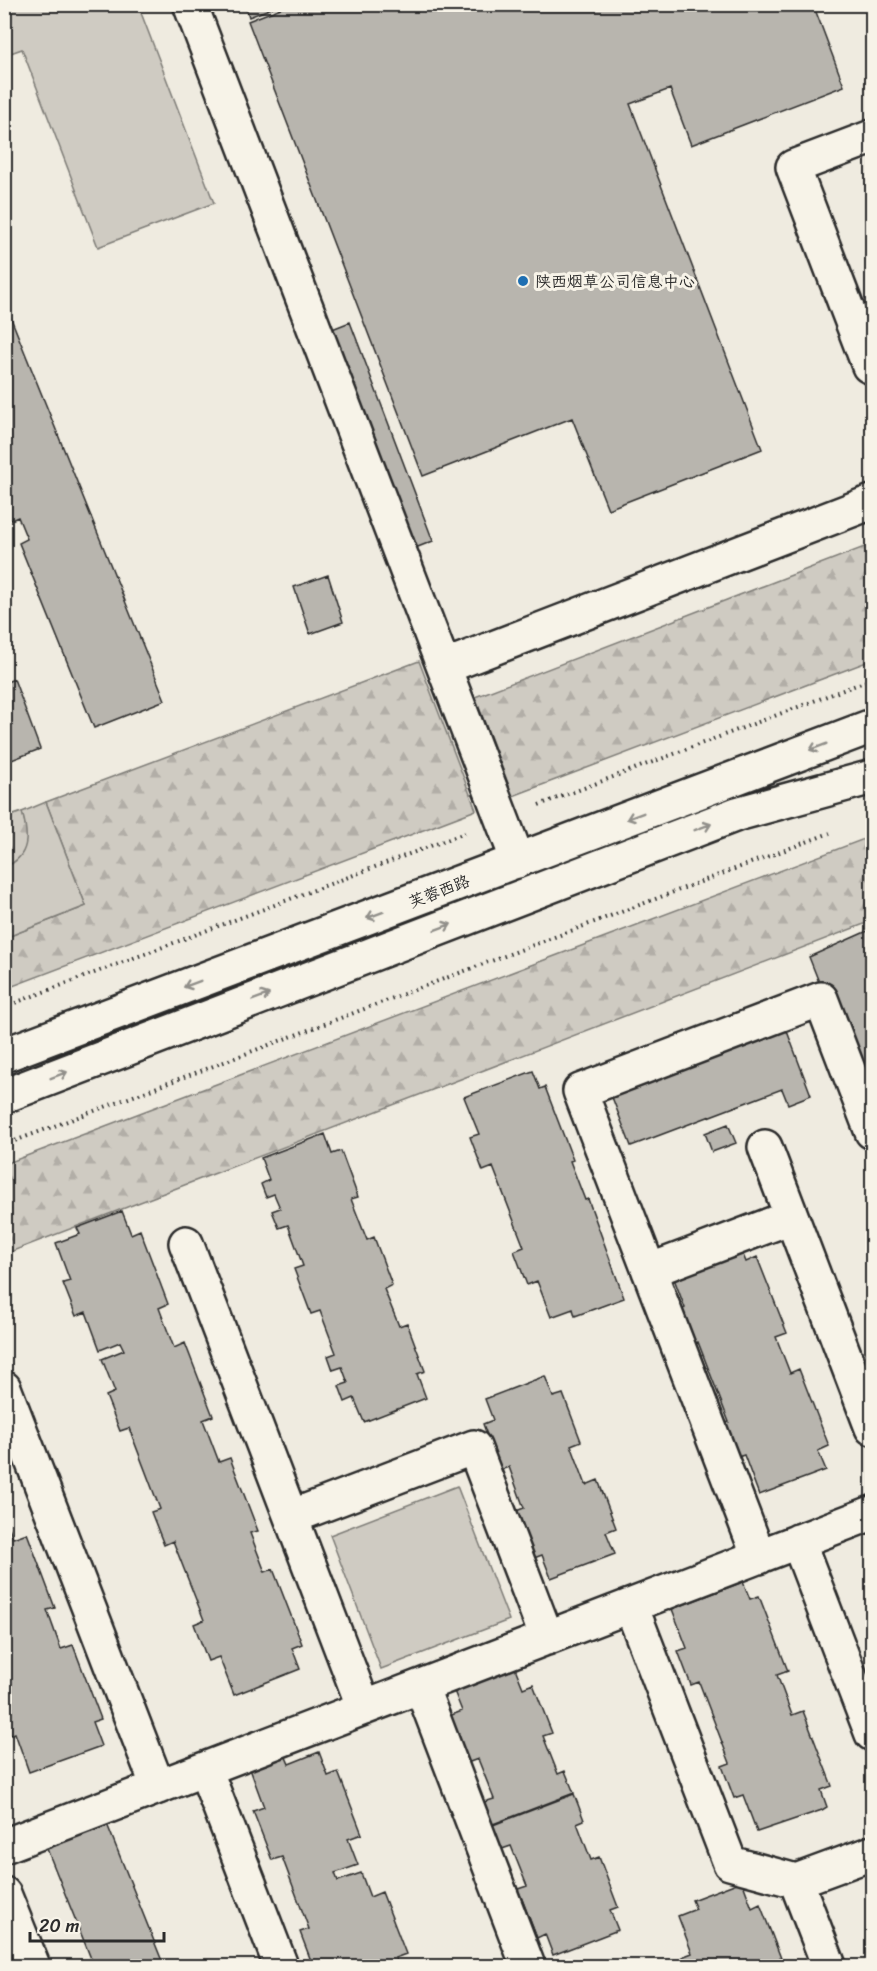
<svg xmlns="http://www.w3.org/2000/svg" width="877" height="1971" font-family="Sriracha,'LXGW WenKai TC',sans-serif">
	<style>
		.forest { fill: url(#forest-firs); stroke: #7d7b76; stroke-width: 1.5 }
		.green { fill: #cfcbc2; stroke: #7d7b76; stroke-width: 1.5 }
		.building { fill: #b8b5ae; stroke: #2b2b2b; stroke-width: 1.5 }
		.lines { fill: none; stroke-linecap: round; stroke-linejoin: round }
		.minor-casing { stroke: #2b2b2b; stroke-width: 38 }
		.major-casing { stroke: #2b2b2b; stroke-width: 38 }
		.path { stroke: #2b2b2b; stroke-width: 4; stroke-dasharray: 1.5 4.5; stroke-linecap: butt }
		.minor { stroke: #f7f3e8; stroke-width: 33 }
		.major { stroke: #f7f3e8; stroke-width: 33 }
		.oneway { stroke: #918f8a }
		.poi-dot { fill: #1f6fb2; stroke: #f7f3e8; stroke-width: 2 }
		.labels { text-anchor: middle; stroke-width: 6; stroke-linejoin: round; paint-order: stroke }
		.poi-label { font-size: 16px; fill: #2b2b2b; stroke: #f7f3e8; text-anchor: start }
		.street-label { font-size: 16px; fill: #2b2b2b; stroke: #f7f3e8 }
	</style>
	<defs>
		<pattern id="forest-firs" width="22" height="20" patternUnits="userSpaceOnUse" patternTransform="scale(1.5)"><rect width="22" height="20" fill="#cfcbc2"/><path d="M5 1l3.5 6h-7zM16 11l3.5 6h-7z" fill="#b2aea7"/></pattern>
	</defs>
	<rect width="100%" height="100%" fill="#efebe0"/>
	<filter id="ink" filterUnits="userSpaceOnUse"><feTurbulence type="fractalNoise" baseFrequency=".0167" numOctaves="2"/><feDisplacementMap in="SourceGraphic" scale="12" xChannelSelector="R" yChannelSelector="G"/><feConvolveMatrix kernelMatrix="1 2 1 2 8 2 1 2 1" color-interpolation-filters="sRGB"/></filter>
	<g filter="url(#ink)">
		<path class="forest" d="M872,544v116l-359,136 -38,-99z
			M419,661l57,149 -471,179v-51l81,-32 -40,-104z
			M22,812c8,25 9,43 -17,55v-49z
			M872,836v85l-867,333v-90z"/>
		<path class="green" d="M4,5h134l76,198 -116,44 -76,-198 -17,6z
			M46,802l40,104 -81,32v-71c25,-10 24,-32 17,-55z
			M457,1486l52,134 -128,49 -51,-134z"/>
		<path class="building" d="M245,4h37l-33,13z
			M291,4h522l31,82 -153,59 -21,-56 -40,15 132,345 -154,60 -36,-91 -149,58 -175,-455z
			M4,301l161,399 -71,28 -75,-185 8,-4 -9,-22 -9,4 -5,-11z
			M350,322l83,219 -38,15 -83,-219z
			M328,575l15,47 -33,12 -16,-47z
			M14,679l26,70 -36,14v-80z
			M872,929v149l-13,5 -50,-126z
			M776,1002l35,93 -23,9 -6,-15 -151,57 -30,-77z
			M533,1071l7,18 5,-2 28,73 -3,1 15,39 3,-1 36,99 -49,18 -2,-7 -22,8 -14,-36 -10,4 -13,-34 10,-4 -31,-80 -10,4 -13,-34 9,-3 -15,-37z
			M728,1124l8,19 -24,9 -7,-19z
			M325,1134l7,20 9,-3 17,46 -7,2 16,41 7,-3 18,48 -8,4 15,37 8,-3 18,48 -8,3 9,24 -62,24 -10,-24 -9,4 -6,-16 9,-3 -6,-16 -9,3 -5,-14 8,-3 -16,-42 -9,3 -17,-45 9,-3 -15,-41 -9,3 -7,-17 8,-3 -6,-14 -8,3 -5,-13 8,-4 -8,-22z
			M122,1211l9,23 9,-4 28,74 -9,4 15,40 11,-5 28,73 -10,4 16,42 11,-4 28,73 -8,2 15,39 8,-3 29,75 -10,4 8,21 -66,26 -15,-38 -11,4 -14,-37 10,-4 -31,-79 -9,4 -13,-33 9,-3 -31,-81 -9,3 -14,-35 9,-4 -13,-33 22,-9 -4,-8 -20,8 -14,-38 -10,4 -13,-33 7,-2 -14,-38 24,-9 -3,-6z
			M738,1242l8,20 11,-5 30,76 -11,4 14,36 9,-4 30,77 -11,5 8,19 -67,25 -15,-40 -12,4 -13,-34 10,-3 -31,-80 -8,3 -13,-34 8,-3 -15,-40z
			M545,1376l8,21 10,-3 18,47 -10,4 15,40 12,-5 18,48 -10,4 9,22 -64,24 -9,-23 -8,3 -18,-47 8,-3 -15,-41 -9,3 -17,-46 10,-4 -8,-21z
			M4,1514l9,24 14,-5 28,75 -8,2 14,39 12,-4 28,74 -9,3 9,24 -72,26 -14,-39 -11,4z
			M743,1582l7,17 9,-3 29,75 -11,4 15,40 11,-4 29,75 -11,4 6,17 -5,3 -65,22 -14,-37 -9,3 -12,-32 8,-3 -31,-81 -8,3 -13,-34 9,-3 -15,-39z
			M515,1668l8,20 10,-4 19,49 -9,3 15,38 7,-3 9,22 -81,31 -9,-22 10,-3 -16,-40 -11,4 -18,-47 13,-5 -8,-20z
			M319,1752l9,24 10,-4 24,62 -14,5 10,26 -23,8 3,8 23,-8 9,24 12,-5 24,62 -11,4 4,8h-86l-13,-34 9,-3 -27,-72 -10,3 -19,-49 11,-4 -14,-38 35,-14 4,9z
			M574,1794l10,26 -7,3 14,37 8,-3 19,50 -8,3 8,20 -65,25 -8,-21 -8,4 -19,-49 9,-3 -16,-40 -9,3 -9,-24z
			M107,1824l57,142h-70l-47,-117z
			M742,1881l10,27 8,-4 24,62h-99l-3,-9 10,-4 -14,-37 18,-7 -4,-9z"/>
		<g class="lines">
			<g class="minor-casing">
				<path id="minor" d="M190,4l328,857
					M872,137l-79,30 76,199 3,-2
					M444,667l428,-165
					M765,1147l107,281
					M186,1243l178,465
					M649,1271l142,-54
					M4,1388l154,399
					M291,1517l183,-70 73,191
					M798,1541l74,193
					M759,1557l-179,-466 241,-92 51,133
					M631,1606l99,257 66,18
					M421,1686l107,280
					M205,1769l76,197
					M4,1846l868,-333
					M4,1894l29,72
					M829,1966l-33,-85 76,-28"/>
			</g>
			<g class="major-casing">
				<path id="major" d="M4,1055l868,-329
					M4,1096l733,-282 135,-37"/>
			</g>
			<path class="path" d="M539,805l333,-126
				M4,1007l461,-174
				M4,1145l826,-312"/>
			<use href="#minor" class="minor"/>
			<use href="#major" class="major"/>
		</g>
		<defs><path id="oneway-shaft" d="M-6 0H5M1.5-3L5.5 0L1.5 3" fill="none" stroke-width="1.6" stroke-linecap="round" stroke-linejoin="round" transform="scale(1.5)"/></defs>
		<g class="oneway">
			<use href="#oneway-shaft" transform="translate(818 747) rotate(159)"/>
			<use href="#oneway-shaft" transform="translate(635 816) rotate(159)"/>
			<use href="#oneway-shaft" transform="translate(703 827) rotate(-21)"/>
			<use href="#oneway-shaft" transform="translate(375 915) rotate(159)"/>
			<use href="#oneway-shaft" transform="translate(443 927) rotate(-21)"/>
			<use href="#oneway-shaft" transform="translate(192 984) rotate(159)"/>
			<use href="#oneway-shaft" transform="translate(261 997) rotate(-21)"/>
			<use href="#oneway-shaft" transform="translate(59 1075) rotate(-21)"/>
		</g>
	</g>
	<circle class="poi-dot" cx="523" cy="281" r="6"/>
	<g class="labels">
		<g class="poi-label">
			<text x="535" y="287">陕西烟草公司信息中心</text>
		</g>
		<g class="street-label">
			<text transform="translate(439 891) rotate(-21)" y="6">芙蓉西路</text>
		</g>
	</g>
	<rect width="877" height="1971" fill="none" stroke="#f7f3e8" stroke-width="24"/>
	<rect x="12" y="12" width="853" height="1947" fill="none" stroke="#2b2b2b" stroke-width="2" filter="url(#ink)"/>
	<path d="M30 1932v9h134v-9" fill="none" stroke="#2b2b2b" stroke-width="3"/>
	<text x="39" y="1932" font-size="18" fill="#2b2b2b" stroke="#f7f3e8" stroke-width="4.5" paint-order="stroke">20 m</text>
</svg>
